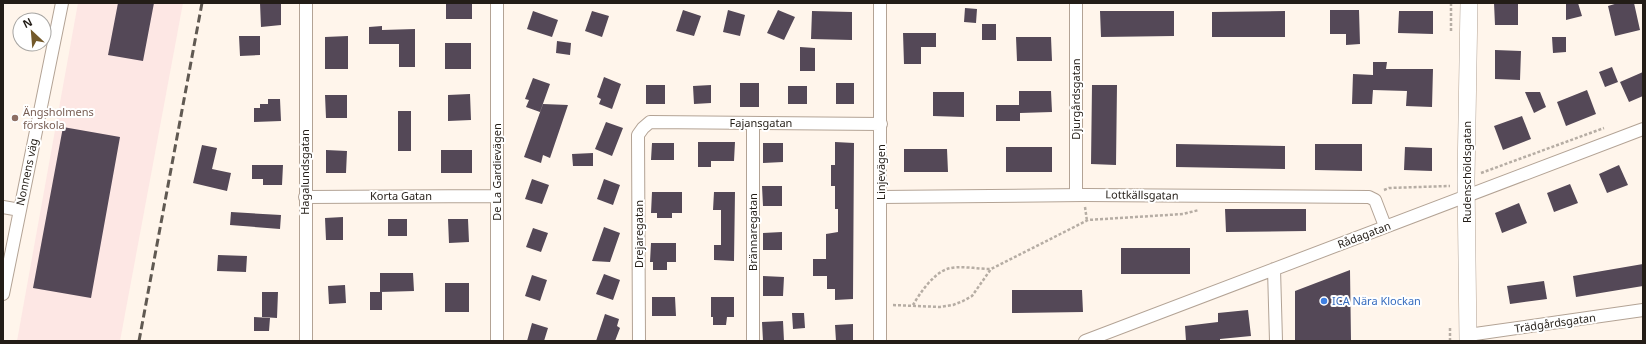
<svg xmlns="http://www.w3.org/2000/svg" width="1646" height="344" font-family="'Noto Sans',sans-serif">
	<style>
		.industrial { fill: #fde7e4 }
		.building { fill: #544857 }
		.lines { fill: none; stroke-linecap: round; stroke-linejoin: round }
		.street-casing { stroke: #b3a395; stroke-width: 14 }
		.secondary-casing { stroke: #b3a395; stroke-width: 18 }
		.path { stroke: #b6ada4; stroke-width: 2.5; stroke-dasharray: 3 2; stroke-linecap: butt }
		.street { stroke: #fff; stroke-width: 12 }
		.secondary { stroke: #fff; stroke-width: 17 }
		.rail { stroke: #605952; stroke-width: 3; stroke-dasharray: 8 4; stroke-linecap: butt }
		.education-dot { fill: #8d6e63; stroke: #fff; stroke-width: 1.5 }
		.shop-dot { fill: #3f7fe0; stroke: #fff; stroke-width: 1.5 }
		.labels { text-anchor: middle; stroke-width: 4; stroke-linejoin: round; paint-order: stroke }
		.street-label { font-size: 11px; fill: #231d17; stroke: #fff }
		.education-label { font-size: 11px; fill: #785e54; stroke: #fff; text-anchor: start }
		.shop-label { font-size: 11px; fill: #366cbe; stroke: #fff; text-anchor: start }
	</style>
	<rect width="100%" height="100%" fill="#fff5eb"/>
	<path class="industrial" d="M78,3h105l-63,338h-103z"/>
	<path class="building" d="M118,3h36l-11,58 -35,-6z
		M260,3h21v22l-20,2z
		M446,3h26v16h-26z
		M1494,3h24v22h-23z
		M1566,3h12l4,13 -16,4z
		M1618,3h16l6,27 -25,6 -7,-30z
		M965,8l12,1 -1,14 -12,-1z
		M683,10l18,6 -7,20 -18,-5z
		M728,10l17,5 -5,21 -17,-4z
		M778,10l17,7 -11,23 -17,-7z
		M1330,10h29l1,34 -14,1v-11h-16z
		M533,11l25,9 -6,17 -25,-8z
		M592,11l17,5 -7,21 -17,-6z
		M812,11l40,1v28l-41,-1z
		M1100,11h74v25l-73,1z
		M1285,11v26h-73v-25z
		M1399,11h34v23l-35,-1z
		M982,24h14v16h-14z
		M382,26v4l33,-1v38h-16v-23h-30v-17z
		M903,33h33v14h-15v17h-17z
		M239,36h21v19l-20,1z
		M348,36v33h-23v-32z
		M1016,37h35l1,24h-35z
		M1552,37h14v15l-13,1z
		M557,41l14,2 -1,12 -14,-2z
		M445,43h26v26h-26z
		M800,47l15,1v23h-15z
		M1495,50l26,1 -1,29 -25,-1z
		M1373,62h14l-1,7h47l-1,38 -26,-1 1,-15 -34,-1 -1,14h-20l1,-30 20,1z
		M1612,67l6,15 -13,5 -6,-15z
		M1643,72v24l-14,6 -9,-20z
		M604,77l17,7 -9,25 -13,-5 2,-5 -4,-2z
		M533,78l17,6 -10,28 -14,-5 3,-7 -4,-1z
		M740,83h19v24h-19z
		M836,83h18v21h-18z
		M646,85h19v19h-19z
		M711,85v18l-17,1 -1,-18z
		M1092,85h25l-1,80 -25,-1z
		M788,86h19v18h-19z
		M1587,90l9,24 -30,12 -9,-24z
		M1019,91h32l1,21 -32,1v8h-24v-16h23z
		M933,92h31v25l-31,-1z
		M1525,92h15l6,15 -12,6z
		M470,94l1,26 -23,1v-26z
		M325,95h22v23h-21z
		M268,99h12l1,22 -27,1v-14h6v-4h8z
		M543,104l25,1 -18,53 -7,-3 -2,8 -17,-6z
		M398,111h13v40h-13z
		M1522,116l9,23 -28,11 -9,-24z
		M606,122l17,6 -11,28 -17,-7z
		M63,127l57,10 -29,161 -58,-10z
		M698,142h37l-1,19h-23v6h-13z
		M835,142l19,1 -1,156 -18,1v-11h-8v-13h-14v-17h13v-25l12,-2v-23h-3v-23h-4v-21h4z
		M652,143h22v17h-23z
		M763,143h20v19l-20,1z
		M1176,144l109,2v23l-109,-2z
		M1315,144h47v27l-47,-1z
		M202,145l15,3 -5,21 19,4 -4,18 -34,-8z
		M1006,147h46v25h-46z
		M1405,147l27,1v23l-28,-1z
		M904,149h43l1,23h-44z
		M326,150l21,1 -1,22h-20z
		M441,150h31v23h-31z
		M593,153v13h-20l-1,-12z
		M252,165h31l-1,20h-19v-6h-11z
		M1619,165l9,20 -21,8 -8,-19z
		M532,179l17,6 -7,19 -17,-5z
		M604,179l16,6 -7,20 -16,-6z
		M1570,184l8,19 -24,9 -7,-19z
		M762,186h20v20h-19z
		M652,192h30v21h-10v5h-15v-5h-6z
		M714,192h21l-1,69 -20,-1v-15h7v-35h-8z
		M1519,203l8,20 -25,10 -7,-20z
		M1225,209h81v22l-80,1z
		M231,212l50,3 -1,14 -50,-4z
		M343,217v23h-17l-1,-22z
		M388,219h19v17h-19z
		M448,219h20l1,23 -20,1z
		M604,227l16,6 -10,29 -18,-1z
		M533,228l15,5 -7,19 -15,-5z
		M782,232v18h-19v-17z
		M651,243h25v19h-9v8h-14v-8h-3z
		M1121,248h69v26h-69z
		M218,255l29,1 -1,16 -29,-1z
		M1643,264v22l-67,11 -3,-21z
		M1350,270l1,71h-56v-50z
		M380,273h33l1,18 -34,1z
		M604,274l16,6 -7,20 -17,-6z
		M532,275l15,5 -7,21 -15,-5z
		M763,276l21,1 -1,19h-20z
		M1544,281l3,18 -37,5 -3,-18z
		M445,283h24v29h-24z
		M345,285l1,18 -17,1 -1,-18z
		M1012,290h70l1,22 -71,1z
		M262,292h16l-1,26 -15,-1z
		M370,292h12v18h-12z
		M652,297h23l1,19h-24z
		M711,297h23v20h-7l-1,8h-13v-8h-2z
		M1248,310l3,26 -31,3v2h-34l-1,-15 33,-4v-9z
		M792,313h12l1,15 -12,1z
		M605,314l14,5 -2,7 3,2 -5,13h-19z
		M254,317l16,1 -1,13h-15z
		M783,321l1,20h-21l-1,-19z
		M532,323l16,5 -4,13h-17z
		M853,324v17h-17l-1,-16z"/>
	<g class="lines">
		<g class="street-casing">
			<path id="street" d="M306,3v338
				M497,3v338
				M880,3v338
				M1076,3v192
				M305,197l192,-1
				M880,197l205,-2 284,2 6,3 10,26
				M3,207l17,3
				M1274,269l2,72
				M3,294l59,-291
				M1468,335l175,-25
				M639,341l-1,-206 5,-7 7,-6 231,2
				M753,341v-218
				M1085,341l558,-212"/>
		</g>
		<g class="secondary-casing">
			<path id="secondary" d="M1468,341l-2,-162 3,-176"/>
		</g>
		<path class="path" d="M1451,3v28
			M1481,173l123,-45
			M1384,190l5,-2 61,-2
			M1085,207l2,14
			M893,305l47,2 13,-2 10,-4 9,-5 19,-27 97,-49 95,-6 16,-4
			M913,305c7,-12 20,-31 34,-36 12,-4 30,0 44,0
			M1450,328v13"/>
		<use href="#street" class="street"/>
		<use href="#secondary" class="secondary"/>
		<path class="rail" d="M139,341l63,-338"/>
	</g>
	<circle class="education-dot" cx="15" cy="118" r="4"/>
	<circle class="shop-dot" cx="1324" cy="301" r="4"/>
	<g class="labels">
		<g class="street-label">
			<text transform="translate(1076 99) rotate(-90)" y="4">Djurgårdsgatan</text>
			<text x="761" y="127">Fajansgatan</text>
			<text transform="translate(27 172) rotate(-78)" y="4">Nonnens väg</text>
			<text transform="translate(305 172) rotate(-90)" y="4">Hagalundsgatan</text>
			<text transform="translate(497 172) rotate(-90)" y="4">De La Gardievägen</text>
			<text transform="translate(881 172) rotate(-90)" y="4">Linjevägen</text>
			<text transform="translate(1467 172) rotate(-90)" y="4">Rudenschöldsgatan</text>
			<text transform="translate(1142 195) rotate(1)" y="4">Lottkällsgatan</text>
			<text x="401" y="200">Korta Gatan</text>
			<text transform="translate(753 232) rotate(-90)" y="4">Brännaregatan</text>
			<text transform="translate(639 234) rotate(-90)" y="4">Drejaregatan</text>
			<text transform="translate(1364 235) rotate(-21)" y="4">Rådagatan</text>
			<text transform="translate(1555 323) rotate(-8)" y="4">Trädgårdsgatan</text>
		</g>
		<g class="education-label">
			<text x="23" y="116">Ängsholmens<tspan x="23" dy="13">förskola</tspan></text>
		</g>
		<g class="shop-label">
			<text x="1332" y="305">ICA Nära Klockan</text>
		</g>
	</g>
	<rect width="1646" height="344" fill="none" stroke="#231d17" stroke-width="8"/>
	<g transform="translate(32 32) rotate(334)"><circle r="19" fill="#ffffff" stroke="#a7a5a2"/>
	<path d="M0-3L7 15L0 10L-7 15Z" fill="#73592a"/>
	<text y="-6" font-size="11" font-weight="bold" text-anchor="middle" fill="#231d17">N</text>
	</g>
</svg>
